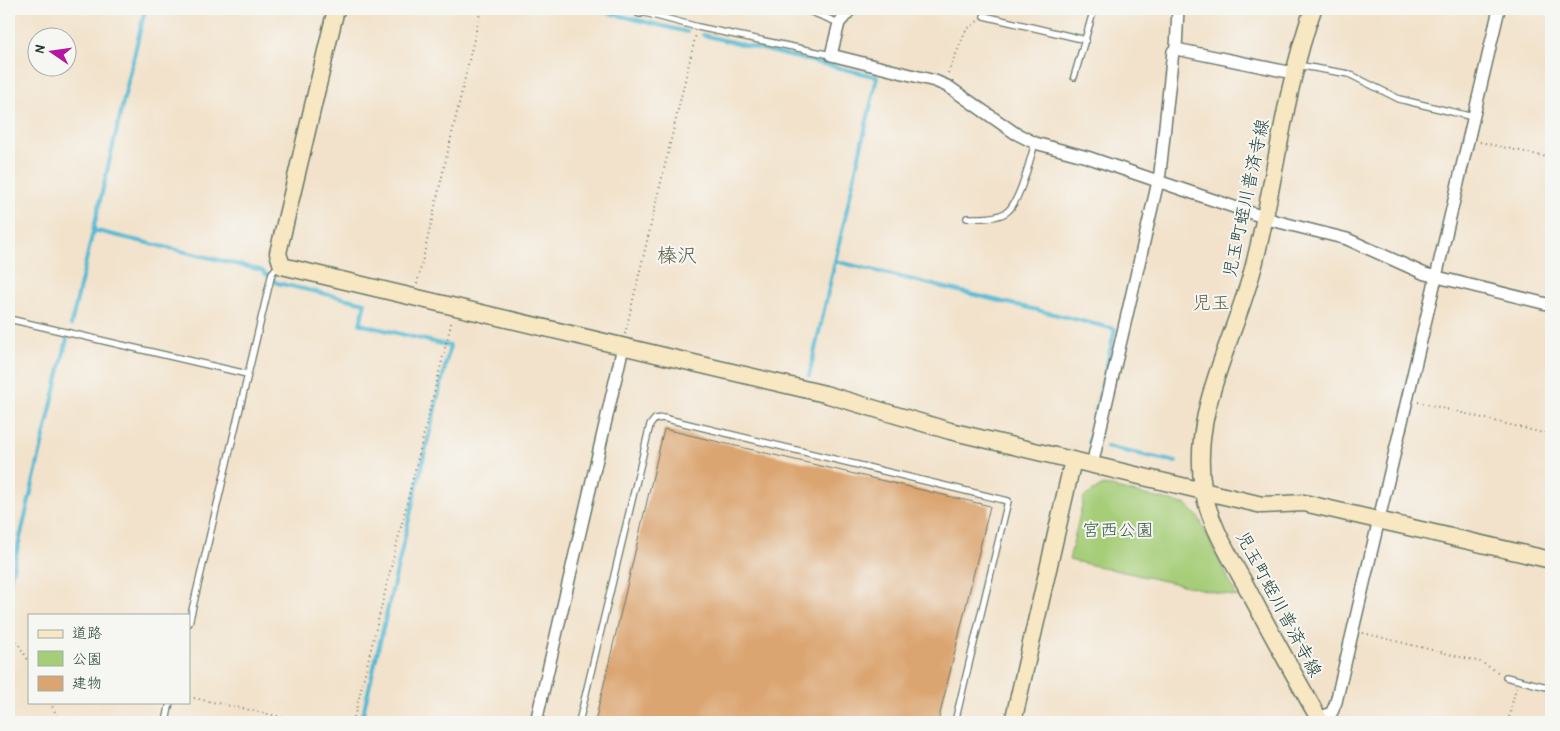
<svg xmlns="http://www.w3.org/2000/svg" width="1560" height="731" font-family="'Patrick Hand','Klee One',sans-serif">
	<style>
		.green { fill: #a6cd78; stroke: #628556 }
		.lines { fill: none; stroke-linecap: round; stroke-linejoin: round }
		.stream { stroke: #54bad3; stroke-width: 4 }
		.building { fill: #dba571 }
		.lane-casing { stroke: #697769; stroke-width: 8 }
		.street-casing { stroke: #697769; stroke-width: 14 }
		.secondary-casing { stroke: #697769; stroke-width: 19 }
		.path { stroke: #697769; stroke-width: 2; stroke-dasharray: 1 4; stroke-linecap: butt }
		.lane { stroke: #fff; stroke-width: 5.5 }
		.street { stroke: #fff; stroke-width: 11 }
		.secondary { stroke: #f7e8c3; stroke-width: 16 }
		.labels { text-anchor: middle; stroke-width: 4; stroke-linejoin: round; paint-order: stroke }
		.street-label { font-size: 18px; fill: #1f3d34; stroke: #f6f6f2 }
		.park-label { font-size: 18px; fill: #3a5a42; stroke: #f6f6f2 }
		.neighbourhood-label { font-size: 19px; fill: #616149; stroke: #f6f6f2 }
		.quarter-label { font-size: 20px; fill: #616149; stroke: #f6f6f2 }
	</style>
	<rect width="100%" height="100%" fill="#f6f6f2"/>
	<filter id="ink" filterUnits="userSpaceOnUse"><feTurbulence type="fractalNoise" baseFrequency=".02" numOctaves="2"/><feDisplacementMap in="SourceGraphic" scale="10" xChannelSelector="R" yChannelSelector="G"/><feConvolveMatrix kernelMatrix="1 2 1 2 8 2 1 2 1" color-interpolation-filters="sRGB"/></filter>
	<filter id="wash" filterUnits="userSpaceOnUse"><feTurbulence type="fractalNoise" baseFrequency=".0096" numOctaves="4" result="noise"/><feDisplacementMap in="SourceGraphic" scale="20" xChannelSelector="R" yChannelSelector="G"/><feGaussianBlur stdDeviation="1.12" result="paint"/><feColorMatrix in="noise" values="0 0 0 0 0 0 0 0 0 0 0 0 0 0 0 0 0 1.4 0 .05"/><feComposite in="paint" operator="in"/></filter>
	<g filter="url(#wash)">
		<rect width="100%" height="100%" fill="#f2e2cb"/>
		<path class="green" d="M1103,485l84,20 12,13 38,79 -168,-37 15,-63z"/>
		<g class="lines">
			<path class="stream" d="M593,9l94,23
				M703,35l174,42 -68,299
				M93,230l168,40 16,13 88,20 -5,21 90,22 -89,376
				M835,261l280,68 -26,113
				M71,325l74,-316
				M1106,447l70,15
				M9,585l58,-246"/>
		</g>
		<g id="blocks">
			<path class="building" d="M664,429l326,77 -52,216h-343z"/>
		</g>
	</g>
	<g filter="url(#ink)">
		<use href="#blocks" fill-opacity="0" stroke="#697769" stroke-width="1"/>
		<g class="lines">
			<g class="lane-casing">
				<path id="lane" d="M630,9l68,18 133,28
					M804,9l35,14
					M984,16l102,24
					M1297,65l52,9 50,25 74,18
					M1074,77l20,-68
					M967,218c12,0 27,1 38,-5 14,-7 25,-54 30,-70
					M9,319l238,55
					M189,623l83,-350 7,-8
					M1506,677l45,11
					M166,722l4,-20
					M579,722l71,-297 5,-6 8,-1 345,83 -53,221"/>
			</g>
			<g class="street-casing">
				<path id="street" d="M851,9l-12,14 -8,32 104,26 14,6 66,46 20,10 52,14 188,64 72,18 78,35 126,31
					M640,11l1,-2
					M1176,49l117,24
					M1092,465l68,-292 13,-122 3,-2 2,-40
					M1319,719l13,-7 4,-10 163,-693
					M536,722l87,-375"/>
			</g>
			<g class="secondary-casing">
				<path id="secondary" d="M336,9l-58,244 4,13 543,128 125,37 312,74 42,-2 247,57
					M1313,9c-29,82 -37,168 -58,252 -18,75 -65,148 -52,227 6,35 26,67 43,98 24,45 49,91 75,136
					M1013,722l60,-262"/>
			</g>
			<path class="path" d="M948,73l18,-43 12,-9
				M1480,142l71,16
				M417,284l64,-275
				M625,334l71,-300
				M1418,402l133,33
				M9,628l20,34
				M1363,633l118,29 18,11
				M189,697l116,25
				M50,702l10,20
				M353,722l99,-402
				M1508,722l8,-35"/>
			<use href="#lane" class="lane"/>
			<use href="#street" class="street"/>
			<use href="#secondary" class="secondary"/>
		</g>
	</g>
	<g class="labels">
		<g class="street-label">
			<text transform="translate(1246 198) rotate(-78)" y="6">児玉町蛭川普済寺線</text>
			<text transform="translate(1279 604) rotate(62)" y="6">児玉町蛭川普済寺線</text>
		</g>
		<g class="park-label">
			<text x="1118" y="536">宮西公園</text>
		</g>
		<g class="neighbourhood-label">
			<text x="1211" y="309">児玉</text>
		</g>
		<g class="quarter-label">
			<text x="677" y="262">榛沢</text>
		</g>
	</g>
	<rect width="1560" height="731" fill="none" stroke="#f6f6f2" stroke-width="30"/>
	<rect x="28" y="614" width="162" height="90" fill="#f6f6f2" stroke="#a0aca6"/>
	<rect x="38" y="630" width="25" height="8" fill="#f7e8c3" stroke="#a0aca6"/>
	<text x="72" y="638" font-size="15" fill="#1f3d34">道路</text>
	<rect x="38" y="651" width="25" height="15" fill="#a6cd78" stroke="#a0aca6"/>
	<text x="72" y="664" font-size="15" fill="#1f3d34">公園</text>
	<rect x="38" y="676" width="25" height="15" fill="#dba571" stroke="#a0aca6"/>
	<text x="72" y="688" font-size="15" fill="#1f3d34">建物</text>
	<g transform="translate(52 52) rotate(283)"><circle r="24" fill="#f6f6f2" stroke="#a0aca6"/>
	<path d="M0-4L9 19L0 12L-9 19Z" fill="#b5179e"/>
	<text y="-8" font-size="14" font-weight="bold" text-anchor="middle" fill="#1f3d34">N</text>
	</g>
</svg>
